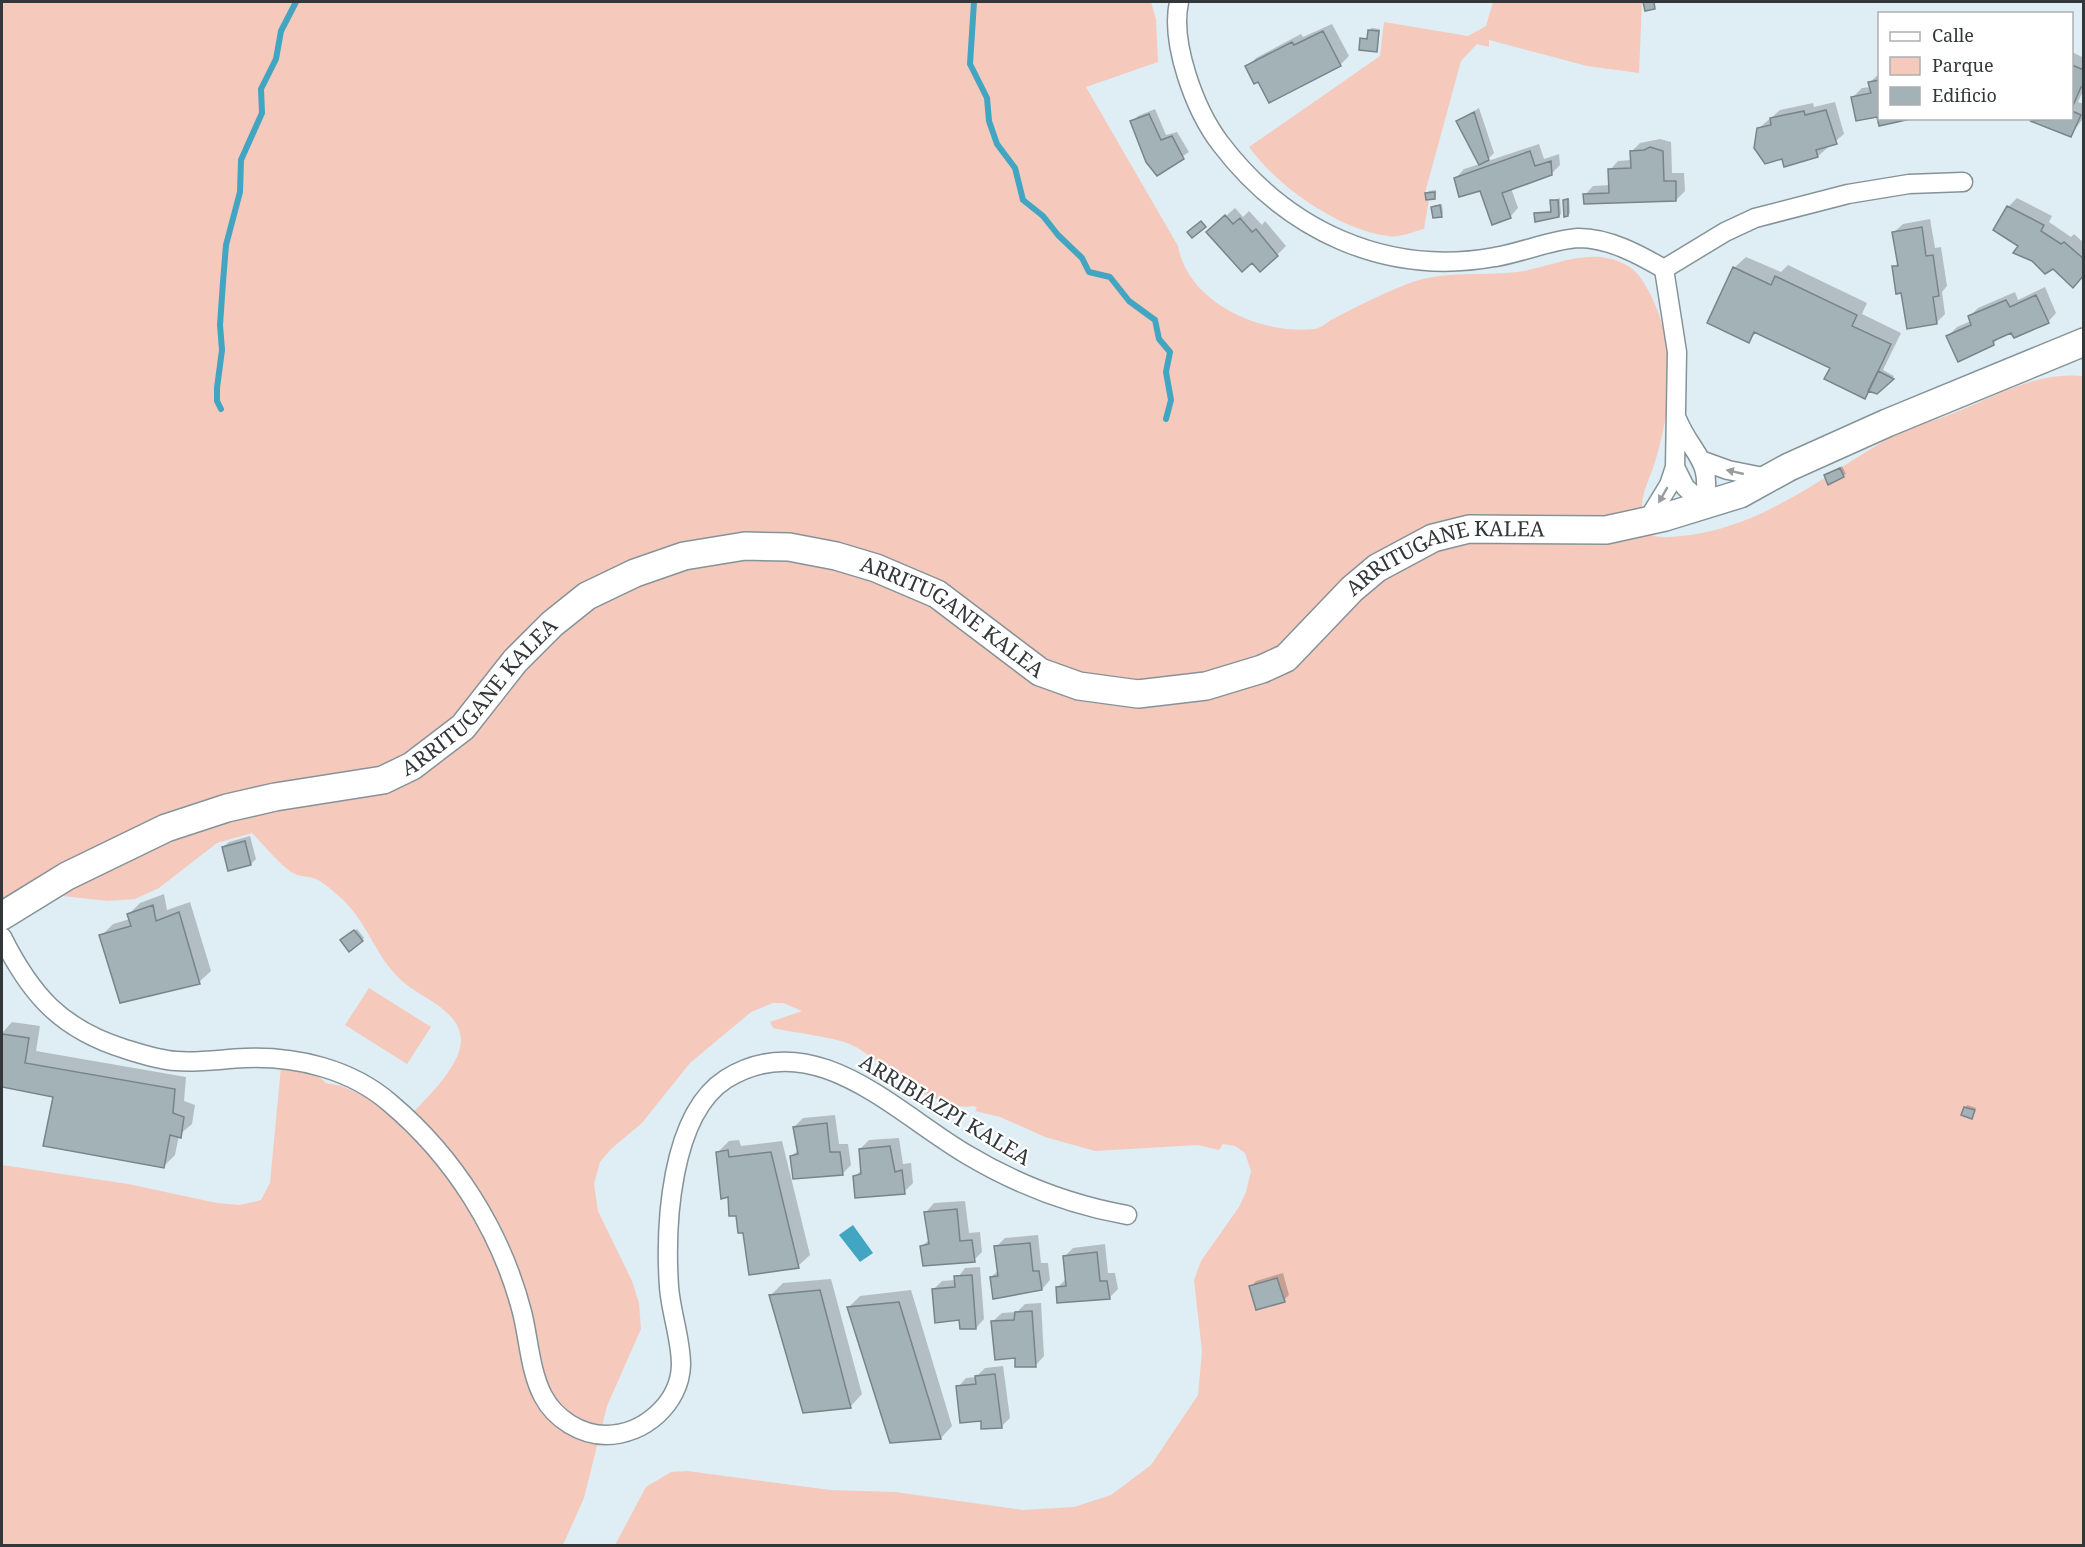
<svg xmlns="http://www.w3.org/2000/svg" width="2085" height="1547" font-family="'Noto Serif',serif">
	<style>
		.green { fill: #f6c9bd }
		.water { fill: #42a5c1 }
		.shadow { fill: #0003 }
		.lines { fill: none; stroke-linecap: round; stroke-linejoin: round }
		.stream { stroke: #42a5c1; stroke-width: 6 }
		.building { fill: #a3b2b7; stroke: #77858a; stroke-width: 1.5 }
		.street-casing { stroke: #859398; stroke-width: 21 }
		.secondary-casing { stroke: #859398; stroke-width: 30 }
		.street { stroke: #fff; stroke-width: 18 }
		.secondary { stroke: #fff; stroke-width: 27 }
		.oneway { fill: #989c9c }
		.labels { text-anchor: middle; stroke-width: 4.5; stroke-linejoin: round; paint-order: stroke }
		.street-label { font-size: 21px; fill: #32383a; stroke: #fff }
	</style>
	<rect width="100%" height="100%" fill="#dfeef4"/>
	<path class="green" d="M2,2h1149l5,17 2,43 -72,25 92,159c10,57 83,89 136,83 6,0 13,-7 19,-10 24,-13 49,-25 74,-35 38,-15 78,-7 117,-13 25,-5 50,-16 76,-14 17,2 33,8 42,23 34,52 32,117 15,175 -10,35 -21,41 -11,78 12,6 24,4 36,3 82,-8 146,-64 216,-103 15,-8 32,-11 48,-17 46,-17 86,-45 137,-40v1169h-1468l31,-58 25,-15 16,-1 143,19 65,2 128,18 51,-3 37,-12 40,-30 47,-70 4,-44 -8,-71 7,-19 38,-54 7,-15 5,-21 -6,-18 -10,-7 -12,-2 -4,6 -21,-5 -103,6 -50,-14 -45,-20 -25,-6 2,-3 -3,-2c-40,7 -86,-40 -118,-59 -17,-10 -62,-14 -83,-19l-3,-6 32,-11 -19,-8h-10l-22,9 -61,51 -48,60 -31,26 -11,13 -6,22 4,27 34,70 7,22 2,26 -34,77 -23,92 -21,47h-561v-380l126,19 89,19 23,2 21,-5 9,-17 11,-116 30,3 15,13 16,3 34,16 25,22c19,-19 61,-57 60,-85 -2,-30 -41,-41 -60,-59 -25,-23 -34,-58 -59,-81 -7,-6 -20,-19 -29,-21 -6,-2 -12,-1 -18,-4 -13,-6 -32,-30 -43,-41l-35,10 -58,45 -24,11 -27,2 -72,-8 -34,6z
		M1493,2h149l-3,71 -52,-7 -98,-26v7l-12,-3 -16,17 -36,132 4,6 -5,30c-12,3 -24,9 -36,7 -50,-7 -110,-49 -139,-89l131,-91 4,-34 84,14 18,-10z
		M369,988l62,39 -24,37 -62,-39z"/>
	<path class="water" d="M853,1225l20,28 -13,9 -21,-27z"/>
	<path class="shadow" d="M1332,24l17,32 -9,9 -81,15 -12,-13 9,-9 45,-24 2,3z
		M1371,28l9,1 -3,21 -15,-11 6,-2z
		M2072,52l12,6v31l-6,13 6,2v13l-14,19 -38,-16 40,-2z
		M1880,73v45l-27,-21 9,-9 9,-1 -1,-5z
		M1835,102l9,32 -26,22 -35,1 -25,-28 22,-19 33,-7 1,4z
		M1479,108l15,45 -9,9 54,-18 5,15 15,-5 1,11 -9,9 -40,14 7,20 -8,9 -29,-28 -25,-11 8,-9 16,-5 -22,-43z
		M1155,109l11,26 11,-3 12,20 -32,22 -25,-52 6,-6z
		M1660,139l11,3 1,31h12l1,18 -9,9 -91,-5 8,-9 17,-1v-15l8,-9 14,-1 -1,-8 9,-9z
		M1436,190l-1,7 -8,-4 2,-2z
		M1560,198l1,16 -2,2 -23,-2 16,-4 -1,-9z
		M1567,198h2l1,15 -2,2 -4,-15z
		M2017,198l35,18 -3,6 22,15 3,-3 10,9v31l-31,-7 -33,-22 -12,-38z
		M1442,204l1,9 -2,3 -9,-9z
		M1235,208l8,9 6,-6 13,14 3,-4 21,25 -9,9 -25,6 -35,-37z
		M1930,219l5,29 6,-1 6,39 -5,6 3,22 -9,9 -33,-32 -9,-24 5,-5 -5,-30 9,-8z
		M1746,257l35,15 7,-7 79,38 -5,11 39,19 -18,37 11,6 -17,16 -6,-2 -7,7 -32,-30 -75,-35 -9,9 -14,-73z
		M2045,287l11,26 -8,9 -36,9 -10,4 -9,9 -45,-8 9,-9 14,-6 -2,-4 9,-9 37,-16 3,8z
		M1842,466l4,8 -3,2 -18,-1z
		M250,836l6,23 -5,5 -28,-17 6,-5z
		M164,894l3,16 23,-8 21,69 -12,11 -98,-46 12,-12 17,-5 -2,-4 12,-12z
		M357,929l7,9 -15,12 -4,-12z
		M12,1022l28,4 -4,25 150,26 -2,24 11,4 -3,19 -13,11 -4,20 -12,12 -108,-71 -53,-11v-52z
		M1967,1105l9,3 -4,9 -7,-9z
		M835,1115l4,29h9l3,21 -9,9 -50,-18 7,-7 -5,-22 9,-9z
		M899,1138l4,26 8,-1 2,20 -9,9 -49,-15 7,-8 -2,-20 9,-9z
		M739,1140l2,6 41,-5 28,114 -12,11 -53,-35 -16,-36 -12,-42 12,-12z
		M965,1201l4,32 11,-1 2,20 -8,8 -52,-14 8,-7 -4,-27 8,-9z
		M1038,1235l3,28h7l2,17 -8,9 -51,-12 8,-7 -3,-23 9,-9z
		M1105,1244l3,29h7l3,16 -9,9 -52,-10 9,-9 -2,-22 9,-9z
		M980,1267l4,52 -8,9 -16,-10 -26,-29 8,-8 14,-1 9,-12z
		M1283,1273l6,22 -5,5 -33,-13 5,-6z
		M831,1279l31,115 -11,12 -47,6 -33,-117 12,-12z
		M911,1290l41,136 -11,12 -92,-131 11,-11z
		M1041,1303l3,53 -8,9 -20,-9 -23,-35 9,-8 15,-1 8,-8z
		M1003,1366l7,52 -8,8 -20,-6 -24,-33 8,-9 10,-1 9,-9z"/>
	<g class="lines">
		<path class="stream" d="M974,2l-4,62 17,34 2,23 8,23 18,24 8,32 20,16 15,19 24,23 7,14 21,5 19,24 26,19 4,19 11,13 -4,20 5,28 -5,19
			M221,409l-4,-8v-13l5,-38 -2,-25 3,-43 3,-37 14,-53 1,-32 21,-47 -1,-24 15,-30 5,-28 15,-29"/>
	</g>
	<path class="building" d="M1643,2h11l1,7 -10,2z
		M1368,30l11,1 -2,21 -18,-2 1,-12 7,1z
		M1323,31l18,35 -72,37 -11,-21 -4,2 -9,-18 47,-24 2,3z
		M2072,65l12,5v19l-3,-2 -9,21z
		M1880,80v38h35l-36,8 -2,-9 -21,4 -5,-24 20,-4 -3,-11z
		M1826,110l11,34 -21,6 2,7 -34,10 -2,-8 -17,5 -11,-16 3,-20 14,-3 -1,-7 34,-7 1,4z
		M2072,111l9,4 -10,22 -41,-16 42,-3z
		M1474,112l15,48 -10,5 -23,-44z
		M1149,114l12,26 11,-4 12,23 -27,17 -11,-14 -16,-41z
		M1650,147l13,4 1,30h12v20l-92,3 -1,-10 26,-1 -1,-24 23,-1 -1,-17 14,-1z
		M1530,151l5,15 16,-5 1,14 -50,18 9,25 -19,7 -12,-34 -21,6 -5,-19z
		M1435,192v7l-9,1 -1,-7z
		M1568,199v17l-4,1 -1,-17z
		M1550,200h8l1,17 -24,5 -1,-9 17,-1z
		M1440,205l2,12 -9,1 -2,-11z
		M2007,206l37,19 -3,6 20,13 3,-2 20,17v16l-11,13 -20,-19 -8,5 -13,-13 -19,-8 5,-7 -25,-16z
		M1225,215l8,9 7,-6 12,14 4,-3 22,27 -18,16 -8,-9 -10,9 -36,-40z
		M1201,221l5,6 -14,11 -5,-6z
		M1922,227l4,29 7,-1 6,41 -6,1 4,27 -30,5 -6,-36 -5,1 -4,-28h6l-6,-34z
		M1733,267l38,18 4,-9 82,39 -5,11 39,18 -26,55 -41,-20 6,-11 -76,-36 -5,11 -42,-20z
		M2036,295l13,28 -35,15 -3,-5 -18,8 1,4 -36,17 -12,-26 25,-11 -3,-9 38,-16 4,7z
		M1878,371l16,8 -17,15 -9,-3z
		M1840,468l4,9 -16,8 -4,-10z
		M245,841l6,24 -23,6 -6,-24z
		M153,905l3,16 23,-9 21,72 -80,19 -21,-68 32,-9 -4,-12z
		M354,930l9,11 -14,11 -9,-12z
		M2,1034l27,4 -4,25 150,26 -2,24 11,4 -3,21 -11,-3 -6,33 -121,-22 10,-49 -51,-10z
		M1964,1107l11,3 -3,9 -11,-4z
		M827,1123l3,29h10l3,23 -50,4 -3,-23 8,-2 -5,-27z
		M890,1146l5,26 7,-2 3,24 -50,4 -2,-22 8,-2 -2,-25z
		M728,1150l1,7 42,-5 28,116 -50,7 -6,-42h-5l-2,-17h-7l-1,-19 -7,2 -5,-47z
		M957,1209l3,32 12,-1 3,22 -52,4 -3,-20 9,-2 -5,-32z
		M1030,1243l3,28h6l3,19 -49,9 -3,-22 8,-1 -4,-30z
		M1097,1252l3,29h7l3,18 -53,4 -1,-16 10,-1 -3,-30z
		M972,1275l4,54h-16l-1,-9 -24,3 -3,-34 23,-2 -1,-11z
		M1277,1278l8,24 -29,8 -7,-24z
		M820,1290l31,118 -48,5 -34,-118z
		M899,1302l42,137 -51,4 -43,-136z
		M1032,1311l4,56h-21v-9l-20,2 -4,-39 23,-1 1,-8z
		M995,1374l7,54 -21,1v-8l-21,2 -4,-37 20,-2 -1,-8z"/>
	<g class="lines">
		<g class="street-casing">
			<path id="street" d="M1179,2c-9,41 16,108 41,141 66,87 165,134 275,114 26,-4 58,-18 84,-19 30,0 61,17 85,31l13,83 -2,115 10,20 19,18
				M1664,269l61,-37 30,-14 93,-24 61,-10 54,-2
				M1677,419c16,38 36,39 27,86
				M1703,461l25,9 40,8
				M1647,521l22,-36 6,-18
				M2,937c29,58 59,92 123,112 16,5 34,11 51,12 22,2 46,-2 69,-3 51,-2 106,11 145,45 64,54 111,128 132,209 7,28 8,59 21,84 12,23 38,39 63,39 38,0 74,-32 75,-70 0,-26 -10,-52 -12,-78 -4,-61 1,-172 57,-208 88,-55 170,34 240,75 50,30 105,51 161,61"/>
		</g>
		<g class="secondary-casing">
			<g id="secondary">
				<path id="s1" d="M2,916l65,-40 99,-48 61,-20 48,-11 108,-17 29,-14 51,-39 52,-66 37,-37 35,-28 48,-23 49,-17 61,-10 44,1 47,9 40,12 61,26 103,78 39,14 59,8 68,-8 56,-17 24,-11 66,-69 25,-21 56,-30 36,-9 137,1 59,-13 75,-23 49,-27 98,-44 197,-81"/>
			</g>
		</g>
		<use href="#street" class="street"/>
		<use href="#secondary" class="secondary"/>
	</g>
	<defs><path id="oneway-solid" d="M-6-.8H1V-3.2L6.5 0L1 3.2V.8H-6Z" transform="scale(1.5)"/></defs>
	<g class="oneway">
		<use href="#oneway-solid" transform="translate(1735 472) rotate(-167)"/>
		<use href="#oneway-solid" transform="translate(1663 495) rotate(120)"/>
	</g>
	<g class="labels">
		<g class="street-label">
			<text dy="7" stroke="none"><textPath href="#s1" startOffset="1635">ARRITUGANE KALEA</textPath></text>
			<text dy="7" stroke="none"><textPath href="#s1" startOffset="1078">ARRITUGANE KALEA</textPath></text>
			<text dy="7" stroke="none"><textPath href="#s1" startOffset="538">ARRITUGANE KALEA</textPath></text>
			<text transform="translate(945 1110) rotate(31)" y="7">ARRIBIAZPI KALEA</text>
		</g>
	</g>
	<rect width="2085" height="1547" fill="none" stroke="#32383a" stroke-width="6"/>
	<rect x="1878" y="12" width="195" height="108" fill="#ffffff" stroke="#adafb0" stroke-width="1.5"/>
	<rect x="1890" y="32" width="30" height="9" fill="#ffffff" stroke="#adafb0" stroke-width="1.5"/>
	<text x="1932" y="42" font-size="18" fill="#32383a">Calle</text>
	<rect x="1890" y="57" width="30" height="18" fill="#f6c9bd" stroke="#adafb0" stroke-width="1.5"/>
	<text x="1932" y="72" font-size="18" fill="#32383a">Parque</text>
	<rect x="1890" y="87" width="30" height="18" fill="#a3b2b7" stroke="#adafb0" stroke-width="1.5"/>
	<text x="1932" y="102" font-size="18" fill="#32383a">Edificio</text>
</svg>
